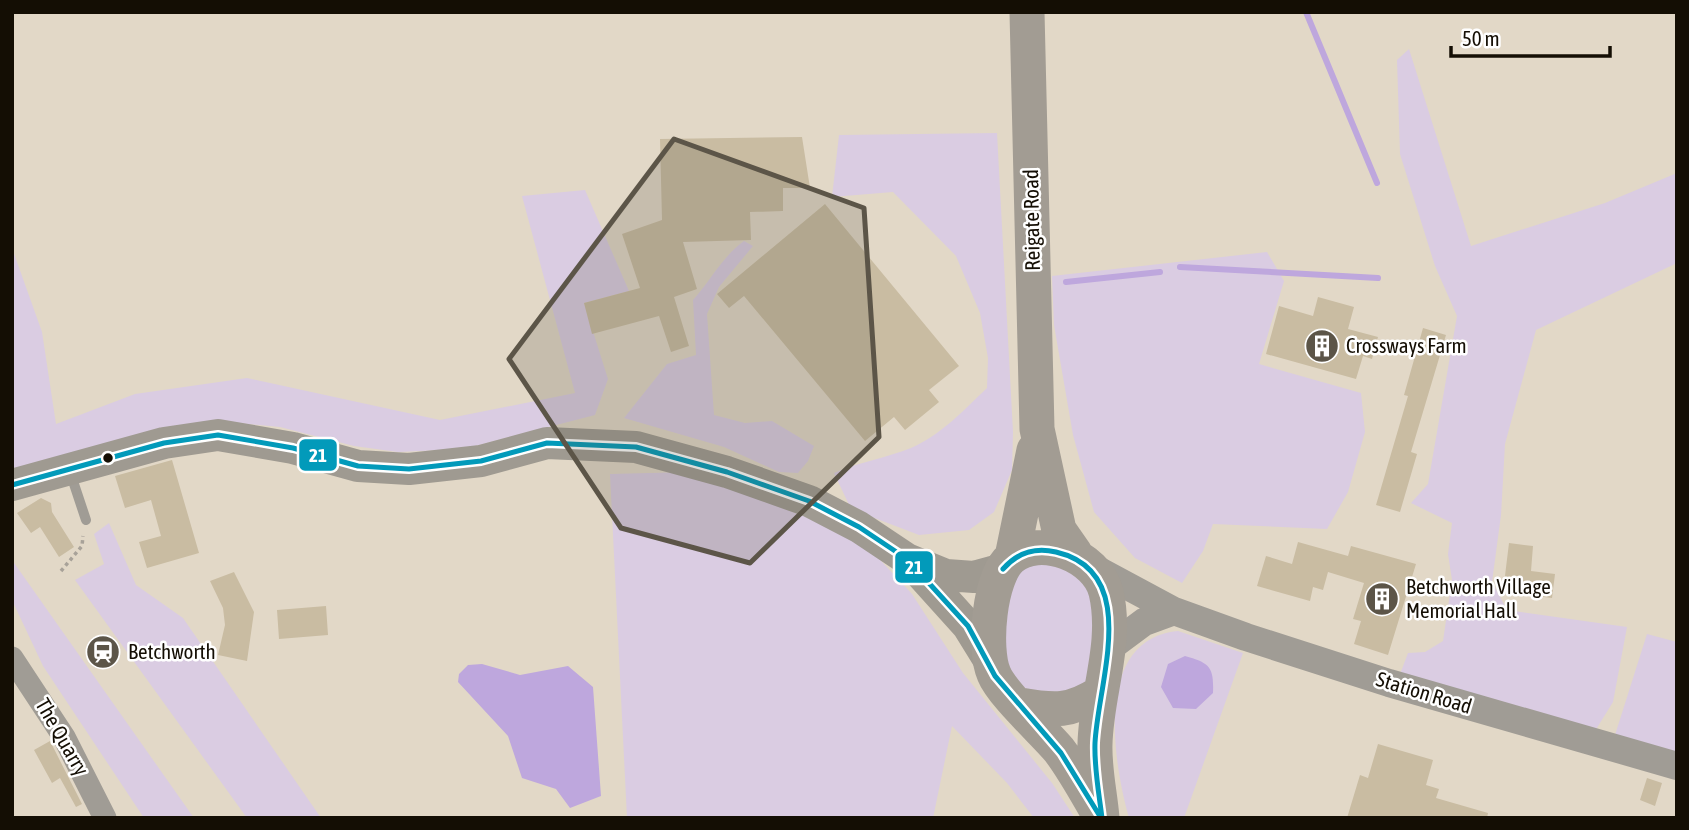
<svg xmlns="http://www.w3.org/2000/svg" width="1689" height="830" font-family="'Asap Condensed',sans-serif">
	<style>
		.green { fill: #dacce2 }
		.water { fill: #bea7dd }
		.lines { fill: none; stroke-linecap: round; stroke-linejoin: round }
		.stream { stroke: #bea7dd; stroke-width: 6 }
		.building { fill: #c9bca2 }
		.path { stroke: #a8a299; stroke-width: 3.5; stroke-dasharray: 3.5 3.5; stroke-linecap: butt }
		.service { stroke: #a09c95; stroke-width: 10 }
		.minor { stroke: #a09c95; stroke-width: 23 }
		.tertiary { stroke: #a09c95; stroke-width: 28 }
		.secondary { stroke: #9f9a91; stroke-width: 32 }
		.primary { stroke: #a29c93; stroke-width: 35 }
		.bus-1-casing { stroke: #fff; stroke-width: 10 }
		.bus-1 { stroke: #029aba; stroke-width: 5 }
		.marked { fill: #5c5548; fill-opacity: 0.2; stroke: #5c5548; stroke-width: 5; stroke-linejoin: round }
		.bus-dot { fill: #140e04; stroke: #fff; stroke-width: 2.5 }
		.labels { text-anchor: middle; stroke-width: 5; stroke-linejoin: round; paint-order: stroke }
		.street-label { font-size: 21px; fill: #140e04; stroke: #fff }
		.poi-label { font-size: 21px; fill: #140e04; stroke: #fff; text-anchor: start }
		.line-badge { stroke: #fff; stroke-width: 2.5 }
		.badge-label { font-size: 19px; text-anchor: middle; font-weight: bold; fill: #fff }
	</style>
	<rect width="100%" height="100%" fill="#e2d8c7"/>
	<path class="green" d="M1409,49l62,197 134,-43 72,-30v90l-141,67 -31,114 -4,71 -9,67 15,28 120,17 -14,75 -18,29 -196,-54 9,-24 17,-1 18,-11 9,-61 -4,-26 4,-31 -41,-20 17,-19 29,-168 -22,-50 -35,-112 -3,-94z
		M997,133l16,299 -1,38 -18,42 -25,18 -50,5 -68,-26 -17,-36c25,-11 52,-15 77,-25 30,-13 53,-38 76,-60l1,-30 -8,-45 -24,-57 -63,-64 -61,5 7,-62z
		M585,190l44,101 -45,12 24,76 -13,36 -131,34 -66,3 -44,-6 -74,-19 -54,-5 -214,49v-223l30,84 14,92 79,-30 112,-16 193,42 135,-27 -53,-197z
		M744,241l9,5 -34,41 -12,27 7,101 31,8 27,-2 42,25 -6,15 -10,12 -19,-1 -55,-25 -100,-29 43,-54 29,-9 -3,-55c19,-21 28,-42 51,-59z
		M1267,252l17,29 -25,83 102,29 4,39 -17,60 -21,37 -114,-5 -10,27 -21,32 -47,-25 -41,-46 -21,-77 -19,-110 -2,-49z
		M689,472l125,48 55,28 43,46 51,79 89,110 23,35h-41l-27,-35 -55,-57 -19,92h-306l-17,-344z
		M109,523l27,62 47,33 138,200h-74l-172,-238 29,-16 -10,-30z
		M12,560l182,258h-50l-101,-152 -31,-66z
		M1052,561l36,24 9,35 -10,61c-35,21 -45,20 -77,-3l-9,-38 13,-62 17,-16z
		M1178,631l65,22 -59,165h-55c-16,-57 -36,-179 49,-187z
		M1647,634l30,8v110l-62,-17z"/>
	<path class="water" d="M1185,656c25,7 29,11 28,37l-17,16 -23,-1 -12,-21 7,-23z
		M482,664l38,11 48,-9 25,21 8,109 -31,12 -14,-19 -34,-11 -14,-42 -50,-54 1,-8 9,-9z"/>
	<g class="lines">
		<path class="stream" d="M1306,12l71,171
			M1180,267l198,11
			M1066,282l94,-10"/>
	</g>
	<path class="building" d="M802,137l8,51h-27v23l-33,1 1,28 -68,2 14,47 -23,8 15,49 -18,6 -12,-36 -67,18 -8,-31 56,-15 -18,-54 40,-14 -2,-81z
		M825,204l134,162 -30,24 10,12 -34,28 -11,-13 -29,24 -121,-145 -15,12 -12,-14z
		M1318,297l36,10 -6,22 30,8 -6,22 -9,-3 -7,23 -90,-25 13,-48 34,10z
		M1423,328l23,7 -35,117 6,2 -17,58 -24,-7 32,-109 -4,-1z
		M172,460l27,93 -52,15 -8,-26 22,-6 -10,-36 -26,8 -10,-32z
		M41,498l10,5 1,9 22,35 -15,10 -19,-30 -9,6 -14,-20z
		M1298,542l50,14 3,-10 65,18 -28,91 -34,-11 7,-23 -8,-2 11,-36 -36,-11 -5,18 -10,-3 -3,14 -53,-15 9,-30 26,8z
		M1509,543l24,3 -2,25 24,3 -3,24 -49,-6z
		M234,572l20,40 -7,49 -29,-6 7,-30 -2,-17 -13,-27z
		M326,606l2,29 -49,4 -2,-29z
		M50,741l32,63 -6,3 -16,-29 -8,5 -18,-33z
		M1378,744l55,16 -7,25 13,4 -3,9 52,15 -1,5h-140l13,-43 8,3z
		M1647,778l15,5 -7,23 -15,-6z"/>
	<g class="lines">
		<path class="path" d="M61,571l21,-25 1,-10"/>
		<path class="service" d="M70,472l16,48"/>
		<path class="minor" d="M12,658l52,79 41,81"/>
		<path class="tertiary" d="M1094,568l80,43 72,26 143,46 288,83
			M1109,648l35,-26 30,-11"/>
		<path class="secondary" d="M12,485l152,-42 54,-8 75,13 65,18 51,3 72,-8 66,-18 89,4 91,25 82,29 50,26 48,32 39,16 28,2 29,-8
			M913,565l55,61 21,34"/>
		<path class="primary" d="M1027,12l10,417 22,101 16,23
			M1012,557l22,-107
			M1020,705c35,6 50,7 80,-12
			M1101,818c-13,-22 -26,-47 -42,-68 -16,-19 -57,-56 -65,-76 -11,-25 -5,-97 17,-116 29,-25 86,-2 95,34 12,52 -10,101 -11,152 -1,24 5,50 7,74"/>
		<g class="bus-1-casing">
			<path id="bus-1" d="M12,485l152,-42 54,-8 75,13 65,18 51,3 72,-8 66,-18 89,4 91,25 82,29 50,26 48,32 61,67 27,50 66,77 40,65
				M1003,569c14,-16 32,-22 53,-17 86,20 42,129 39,191 -1,25 4,50 7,75"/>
		</g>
		<use href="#bus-1" class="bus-1"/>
	</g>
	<path class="marked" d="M674,139l190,69 15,229 -129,126 -129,-35 -112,-169z"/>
	<defs>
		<g id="building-disc" transform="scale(1.75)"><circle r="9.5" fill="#5c5548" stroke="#fff"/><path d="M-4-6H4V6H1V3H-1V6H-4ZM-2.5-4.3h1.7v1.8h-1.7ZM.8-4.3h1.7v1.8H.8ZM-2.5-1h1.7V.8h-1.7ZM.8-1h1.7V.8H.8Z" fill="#fff"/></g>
		<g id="station-disc" transform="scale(1.75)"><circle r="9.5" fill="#5c5548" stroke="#fff"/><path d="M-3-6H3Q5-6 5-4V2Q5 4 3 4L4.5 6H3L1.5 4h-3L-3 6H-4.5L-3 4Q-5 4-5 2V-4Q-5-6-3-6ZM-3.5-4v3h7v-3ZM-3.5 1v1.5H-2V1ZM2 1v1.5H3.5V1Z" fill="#fff"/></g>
	</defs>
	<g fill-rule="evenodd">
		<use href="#building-disc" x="1322" y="346"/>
		<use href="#building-disc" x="1382" y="599"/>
		<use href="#station-disc" x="103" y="652"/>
	</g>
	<circle class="bus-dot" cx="108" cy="458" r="6"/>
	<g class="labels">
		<g class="street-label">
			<text transform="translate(1032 220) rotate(-91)" y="7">Reigate Road</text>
			<text transform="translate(1424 693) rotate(17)" y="7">Station Road</text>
			<text transform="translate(62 737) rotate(60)" y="7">The Quarry</text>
		</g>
		<g class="poi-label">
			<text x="1346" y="353">Crossways Farm</text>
			<text x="1406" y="594">Betchworth Village<tspan x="1406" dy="24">Memorial Hall</tspan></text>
			<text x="128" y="659">Betchworth</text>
		</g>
	</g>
	<g class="line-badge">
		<rect x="298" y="438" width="40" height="34" rx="7" fill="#029aba"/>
		<rect x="894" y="550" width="40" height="34" rx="7" fill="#029aba"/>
	</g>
	<g class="badge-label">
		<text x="318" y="462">21</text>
		<text x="914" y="574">21</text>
	</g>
	<rect width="1689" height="830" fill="none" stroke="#140e04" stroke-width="28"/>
	<path d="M1451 46v10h159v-10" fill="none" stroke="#140e04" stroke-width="3.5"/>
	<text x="1462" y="46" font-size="21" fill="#140e04" stroke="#ffffff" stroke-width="5" paint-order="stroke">50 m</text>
</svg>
